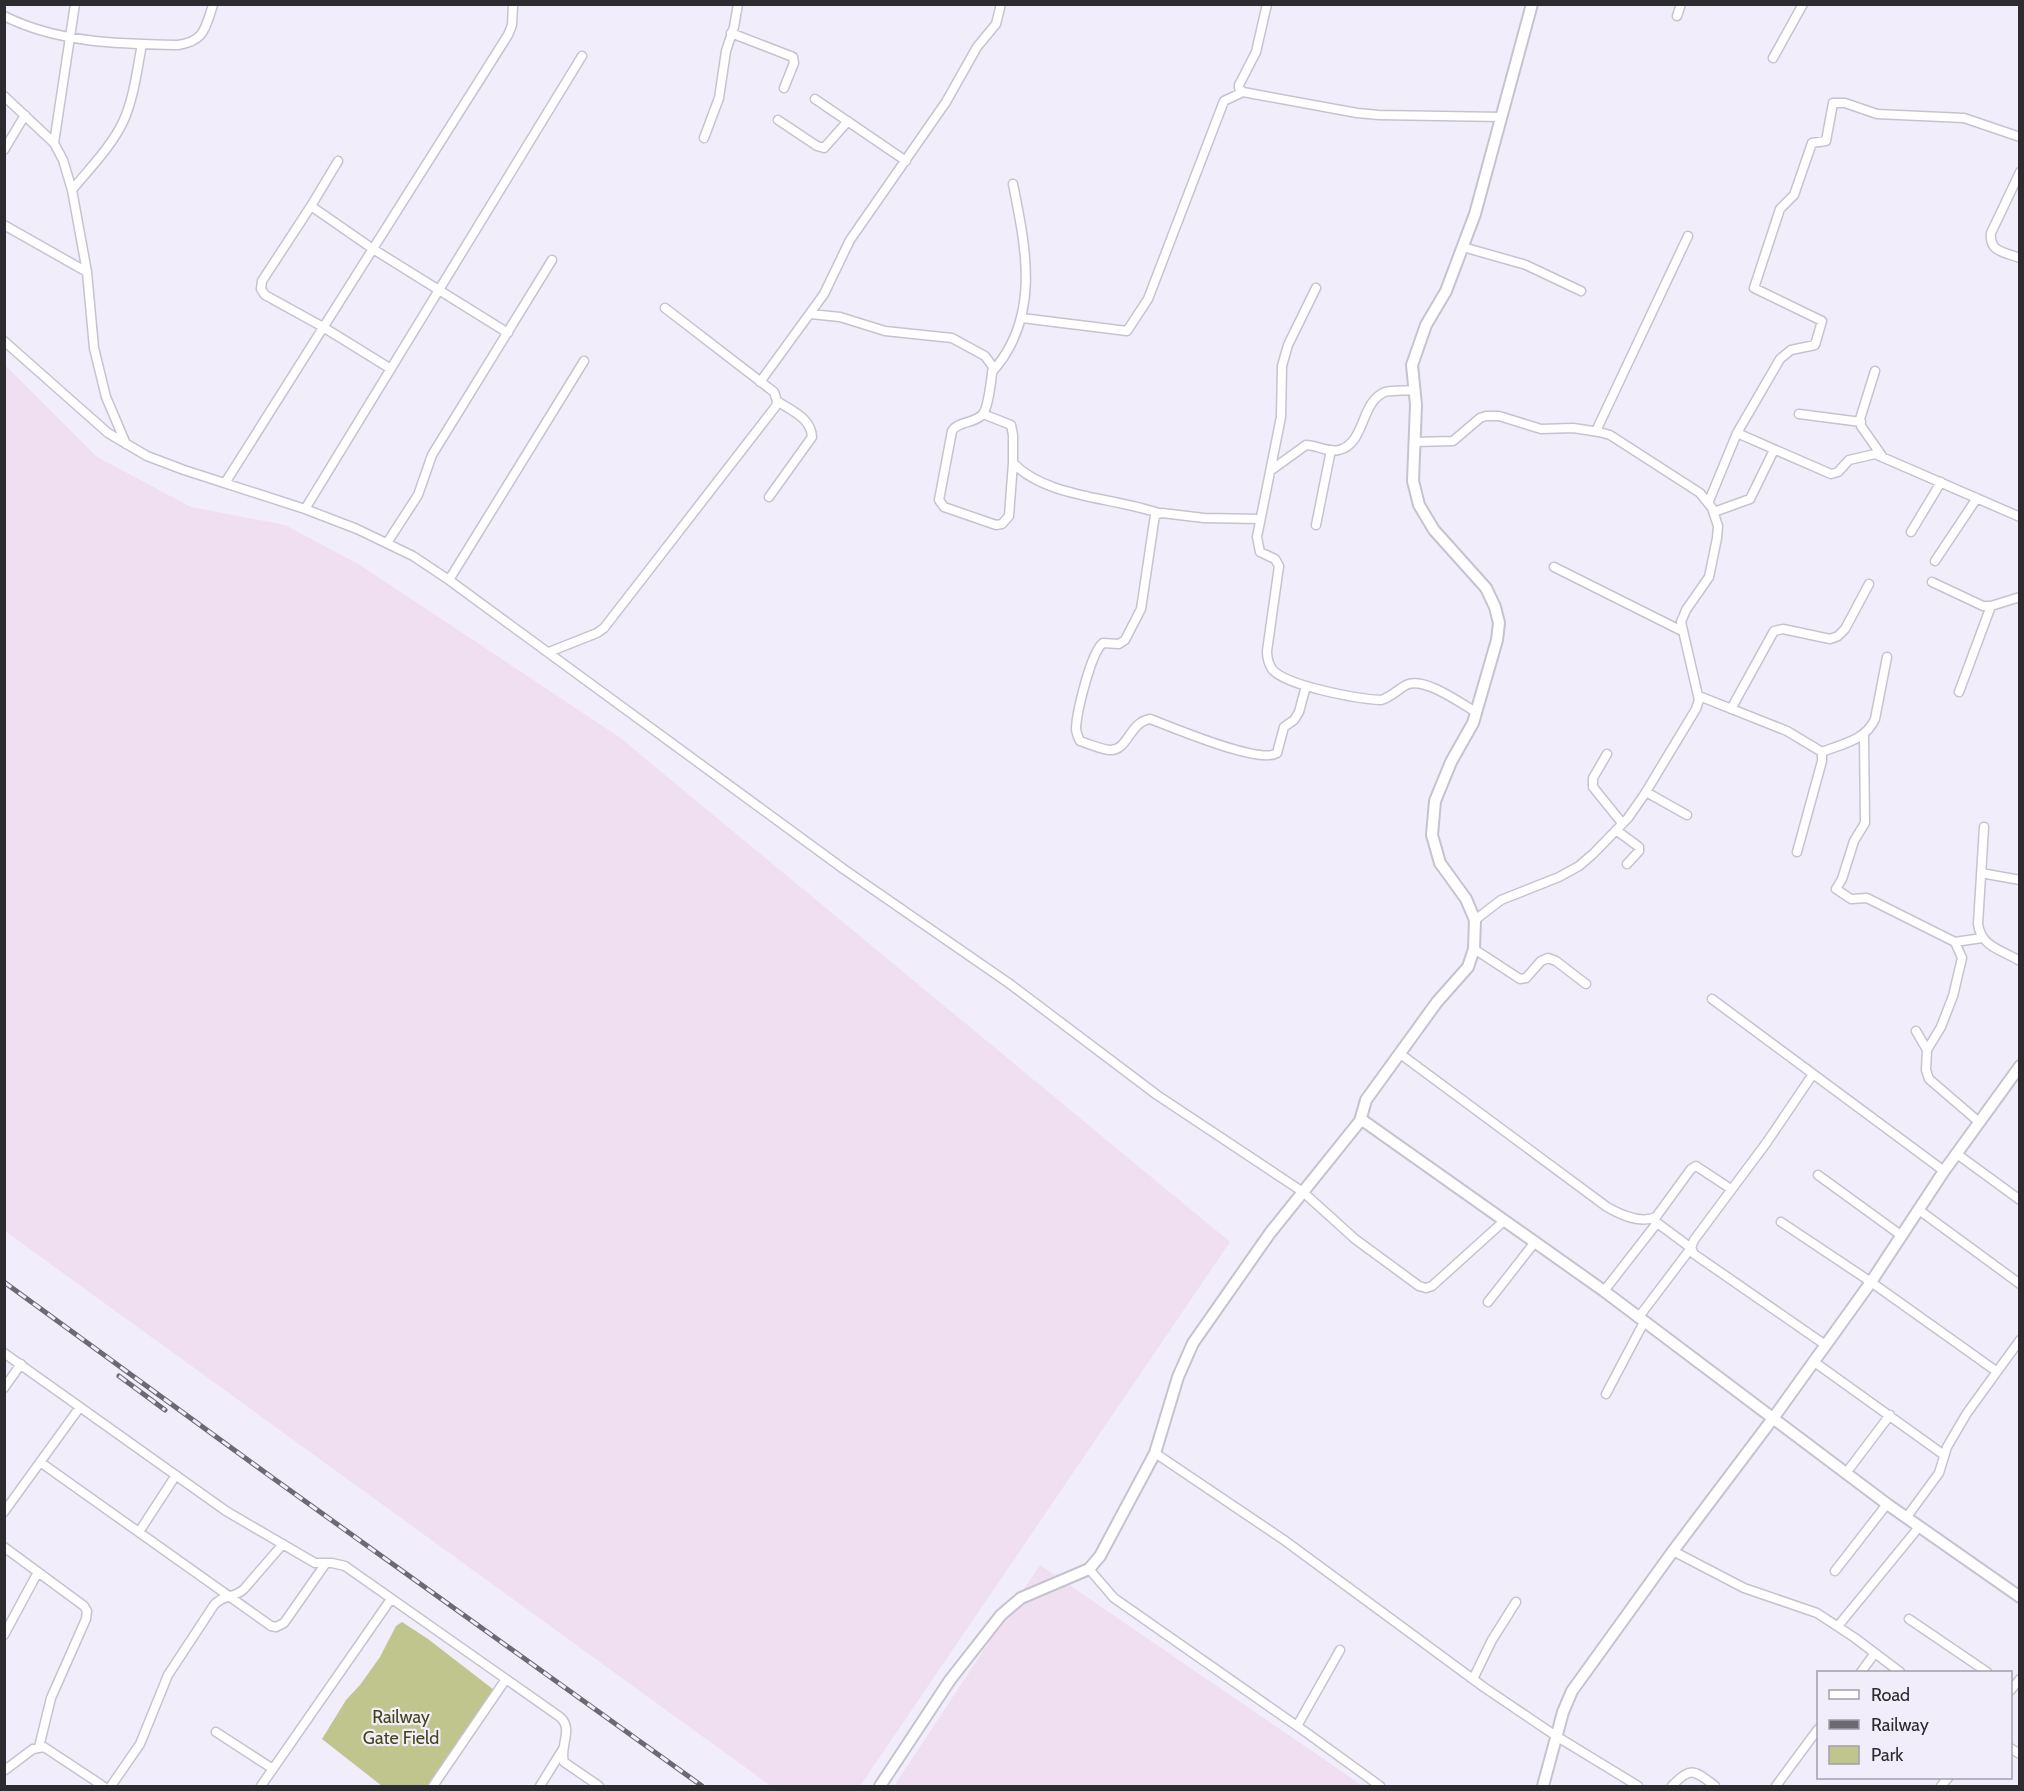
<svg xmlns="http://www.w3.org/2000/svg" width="2024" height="1791" font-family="Cabin,sans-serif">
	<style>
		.industrial { fill: #f0dff1 }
		.green { fill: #bfc58d }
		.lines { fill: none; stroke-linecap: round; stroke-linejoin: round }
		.minor-casing { stroke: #c6c3cf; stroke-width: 11 }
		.tertiary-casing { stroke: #c6c3cf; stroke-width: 14 }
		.minor { stroke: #fff; stroke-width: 8 }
		.tertiary { stroke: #fff; stroke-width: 10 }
		.rail-casing { stroke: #6b6971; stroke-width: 5 }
		.rail { stroke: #f1edfa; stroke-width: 3; stroke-dasharray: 9; stroke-linecap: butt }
		.labels { text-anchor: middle; stroke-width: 4.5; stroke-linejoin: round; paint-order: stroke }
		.park-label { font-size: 18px; fill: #444615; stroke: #f1edfa }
	</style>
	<rect width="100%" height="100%" fill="#f1edfa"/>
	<path class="industrial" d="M4,364l93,93 94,50 94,18 75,40 259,172 611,505 -370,544h-89l-766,-555z
		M1040,1565l323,221h-469z"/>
	<path class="green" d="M402,1622l26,17 66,51 -64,96h-48l-60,-47 24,-39 14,-15 20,-28 16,-31z"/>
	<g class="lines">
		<g class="minor-casing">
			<path id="minor" d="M1267,4l-11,48 -17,33v3l4,4 114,21 22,2 123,2
				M4,16c54,27 115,28 174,29 27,-4 27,-17 35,-40
				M1677,16l4,-12
				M731,33l62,24 1,6 -10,25
				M1773,58l30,-54
				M4,96l50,47 9,17 9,30 15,82 7,76 12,49 20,47
				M815,99l91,62
				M778,120l39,26 7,2 24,-27
				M704,138l15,-40 7,-47 8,-24 4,-23
				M54,143l21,-139
				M4,150l21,-35
				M338,161l-27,45 -49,75 -1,8 4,6 58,32 68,42
				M2020,172l-29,61c-2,19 13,19 29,25
				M72,190c18,-22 39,-43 51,-68 11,-24 14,-52 19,-78
				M311,206l62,43 135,84
				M4,225l83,47
				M1463,247l63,18 55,26
				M1316,288l-28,57 -6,21 -1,51 -24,120 3,15 15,7 4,7 -12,85c0,6 1,12 5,18 13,17 87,30 109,31 10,-3 16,-10 25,-15 18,-9 54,18 70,27
				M811,314l29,3 45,14 67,7 33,18 8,11c-2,11 -4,41 -11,48 -9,9 -24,6 -30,16l-13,69 5,7 52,18 6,-1 7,-8 4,-53
				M1022,318l105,13 21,-32 76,-198 19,-9
				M4,341l104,92 39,23 37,14 121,39 52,20 56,27 36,24 396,290 165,114 147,111 146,97 52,47 64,47 7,2 6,-2 72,-65
				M1875,371l-15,48 1,7 21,30
				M992,372c49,-55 34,-123 21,-188
				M760,382l64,-88 26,-54 96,-138 31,-55 19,-23 5,-20
				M983,414l28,11 2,10v28c34,35 100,34 145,50
				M1799,414l62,8
				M1596,431l92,-195
				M1737,433l94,41 7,-2 11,-12 26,-6 145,63
				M1415,442l38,-1 27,-23 6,-2h13l42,13 32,-1 26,4 11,3 90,58 12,15 6,18 -1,12 -8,39 -23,33 -5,12 18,78 -3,9 -52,86 -16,23 -35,36 -14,12 -20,11 -58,23 -26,20
				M1270,471l36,-26c11,0 22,8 33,5 27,-7 21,-48 46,-58 8,-2 20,-1 29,-2
				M225,483l283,-448 4,-10 1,-21
				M769,497l43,-60c-1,-19 -20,-26 -35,-36
				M1709,501l28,-68 43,-74 11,-9 24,-5 7,-24 -68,-33 26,-79 14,-14 18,-52 14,-2 7,-38h12l32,11 87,4 56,19
				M305,509l277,-453
				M1714,512l36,-13 24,-49
				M1260,519l-56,-1 -42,-5 -7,2 -14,94 -16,31 -6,4 -16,-1c-12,9 -26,68 -27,85 0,5 2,9 4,13 9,3 20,8 29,9 19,2 20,-28 41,-31 22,8 110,46 127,34l7,-26 10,-7 5,-8 7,-26
				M1316,525l15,-75
				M1911,532l30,-50
				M387,543l31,-48 14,-40 120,-195
				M1935,561l42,-63
				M1554,567l128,64
				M449,580l135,-219
				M1932,582l51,24h8l29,-9
				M549,652l48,-19 7,-5 172,-222 1,-5 -3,-9 -109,-84
				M1959,692l32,-86
				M1699,696l88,35 35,21v9l-25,91
				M1731,709l43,-78 9,-2 47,10 8,-3 7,-7 24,-45
				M1864,735l1,88 -11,18 -12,38 -6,10 15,10 16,-1 88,44 7,16 -9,38 -12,31 -14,23
				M1822,752c20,-8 44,-12 53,-33l12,-62
				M1607,754l-14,24v9l29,36
				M1646,792l41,23
				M1984,827l-6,97c3,23 24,26 42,37
				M1616,830l23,17v4l-12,13
				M1981,873l39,7
				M1955,942l27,-4
				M1474,949l46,30 6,-1 15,-17 7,-3 8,3 30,23
				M1712,999l232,172
				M1916,1031l11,19 -1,20 3,9 50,43
				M1399,1053l208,154c14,8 33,17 49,10l35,-48 5,-3 35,23
				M1813,1074l-46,68 -73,98 -3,8 3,6 130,90
				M1957,1154l63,46
				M1818,1175l84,61
				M1919,1210l101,74
				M1781,1222l90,60 125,89
				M1604,1291l53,-68
				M1488,1302l47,-60
				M1638,1318l53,-70 -39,-29
				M4,1353l222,158 89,52h17l13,3 215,151c14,12 -1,30 4,45l35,24
				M1813,1361l131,94
				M4,1388l17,-24
				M1606,1394l38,-72
				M1155,1453l129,87 201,148 71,48 82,50
				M40,1462l231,164 5,1 8,-4 42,-60
				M1846,1473l44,-58
				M4,1512l76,-105
				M1906,1518l33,-45 8,-26 20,-34 53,-73
				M139,1532l37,-57
				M4,1547l80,59 3,5 -1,8 -35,79 -12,49
				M1673,1551l71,37 73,25 38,25 45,34
				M1089,1569l25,29 193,135 73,53
				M1835,1571l52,-67
				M1909,1619l78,53
				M1838,1626l81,-99
				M4,1635l34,-63
				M1861,1672l14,-19
				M1473,1679l19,-39 24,-38
				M2010,1691l10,-12
				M1297,1726l43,-76
				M216,1732l57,37
				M2010,1748l10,6
				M5,1770l28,-21 11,-2 59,39
				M111,1786l29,-42 28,-69 46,-70c8,-10 21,-7 30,-16l39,-45
				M261,1786l130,-187
				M433,1786l73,-107
				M540,1786l23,-37
				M1672,1786c19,-21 23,-15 43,0
				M1776,1786l42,-57
				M1941,1786l7,-8"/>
		</g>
		<g class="tertiary-casing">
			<path id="tertiary" d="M1360,1121l6,-21 71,-98 31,-35 6,-18 1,-29 -9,-21 -26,-36 -8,-28 3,-34 16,-39 22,-39 24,-83 2,-17 -4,-16 -9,-19 -52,-58 -15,-25 -6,-24 3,-76 -4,-40 14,-40 20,-34 29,-77 57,-210
				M880,1786l70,-106 51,-65 20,-17 68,-29 11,-13 55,-103 23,-76 15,-34 77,-110 90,-112 5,1 239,169 283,213 133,93
				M1543,1786l20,-74 9,-21 101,-140 101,-134 97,-135 73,-111 76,-105"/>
		</g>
		<use href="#minor" class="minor"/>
		<use href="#tertiary" class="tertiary"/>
		<g class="rail-casing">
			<path id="rail" d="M4,1282l266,194 432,310
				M119,1376l46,34"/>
		</g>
		<use href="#rail" class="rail"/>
	</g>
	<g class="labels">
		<g class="park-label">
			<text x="401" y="1723">Railway<tspan x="401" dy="21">Gate Field</tspan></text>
		</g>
	</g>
	<rect width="2024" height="1791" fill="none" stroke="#2c2b30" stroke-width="12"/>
	<rect x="1817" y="1671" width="195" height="108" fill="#f1edfa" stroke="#a29fa9" stroke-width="1.5"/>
	<rect x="1829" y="1690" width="30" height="9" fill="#ffffff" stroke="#a29fa9" stroke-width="1.5"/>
	<text x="1871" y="1701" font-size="18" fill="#2c2b30">Road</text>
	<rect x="1829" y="1720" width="30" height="9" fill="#6b6971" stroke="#a29fa9" stroke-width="1.5"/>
	<text x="1871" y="1731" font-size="18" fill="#2c2b30">Railway</text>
	<rect x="1829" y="1746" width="30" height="18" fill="#bfc58d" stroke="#a29fa9" stroke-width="1.5"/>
	<text x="1871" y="1761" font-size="18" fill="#2c2b30">Park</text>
</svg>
